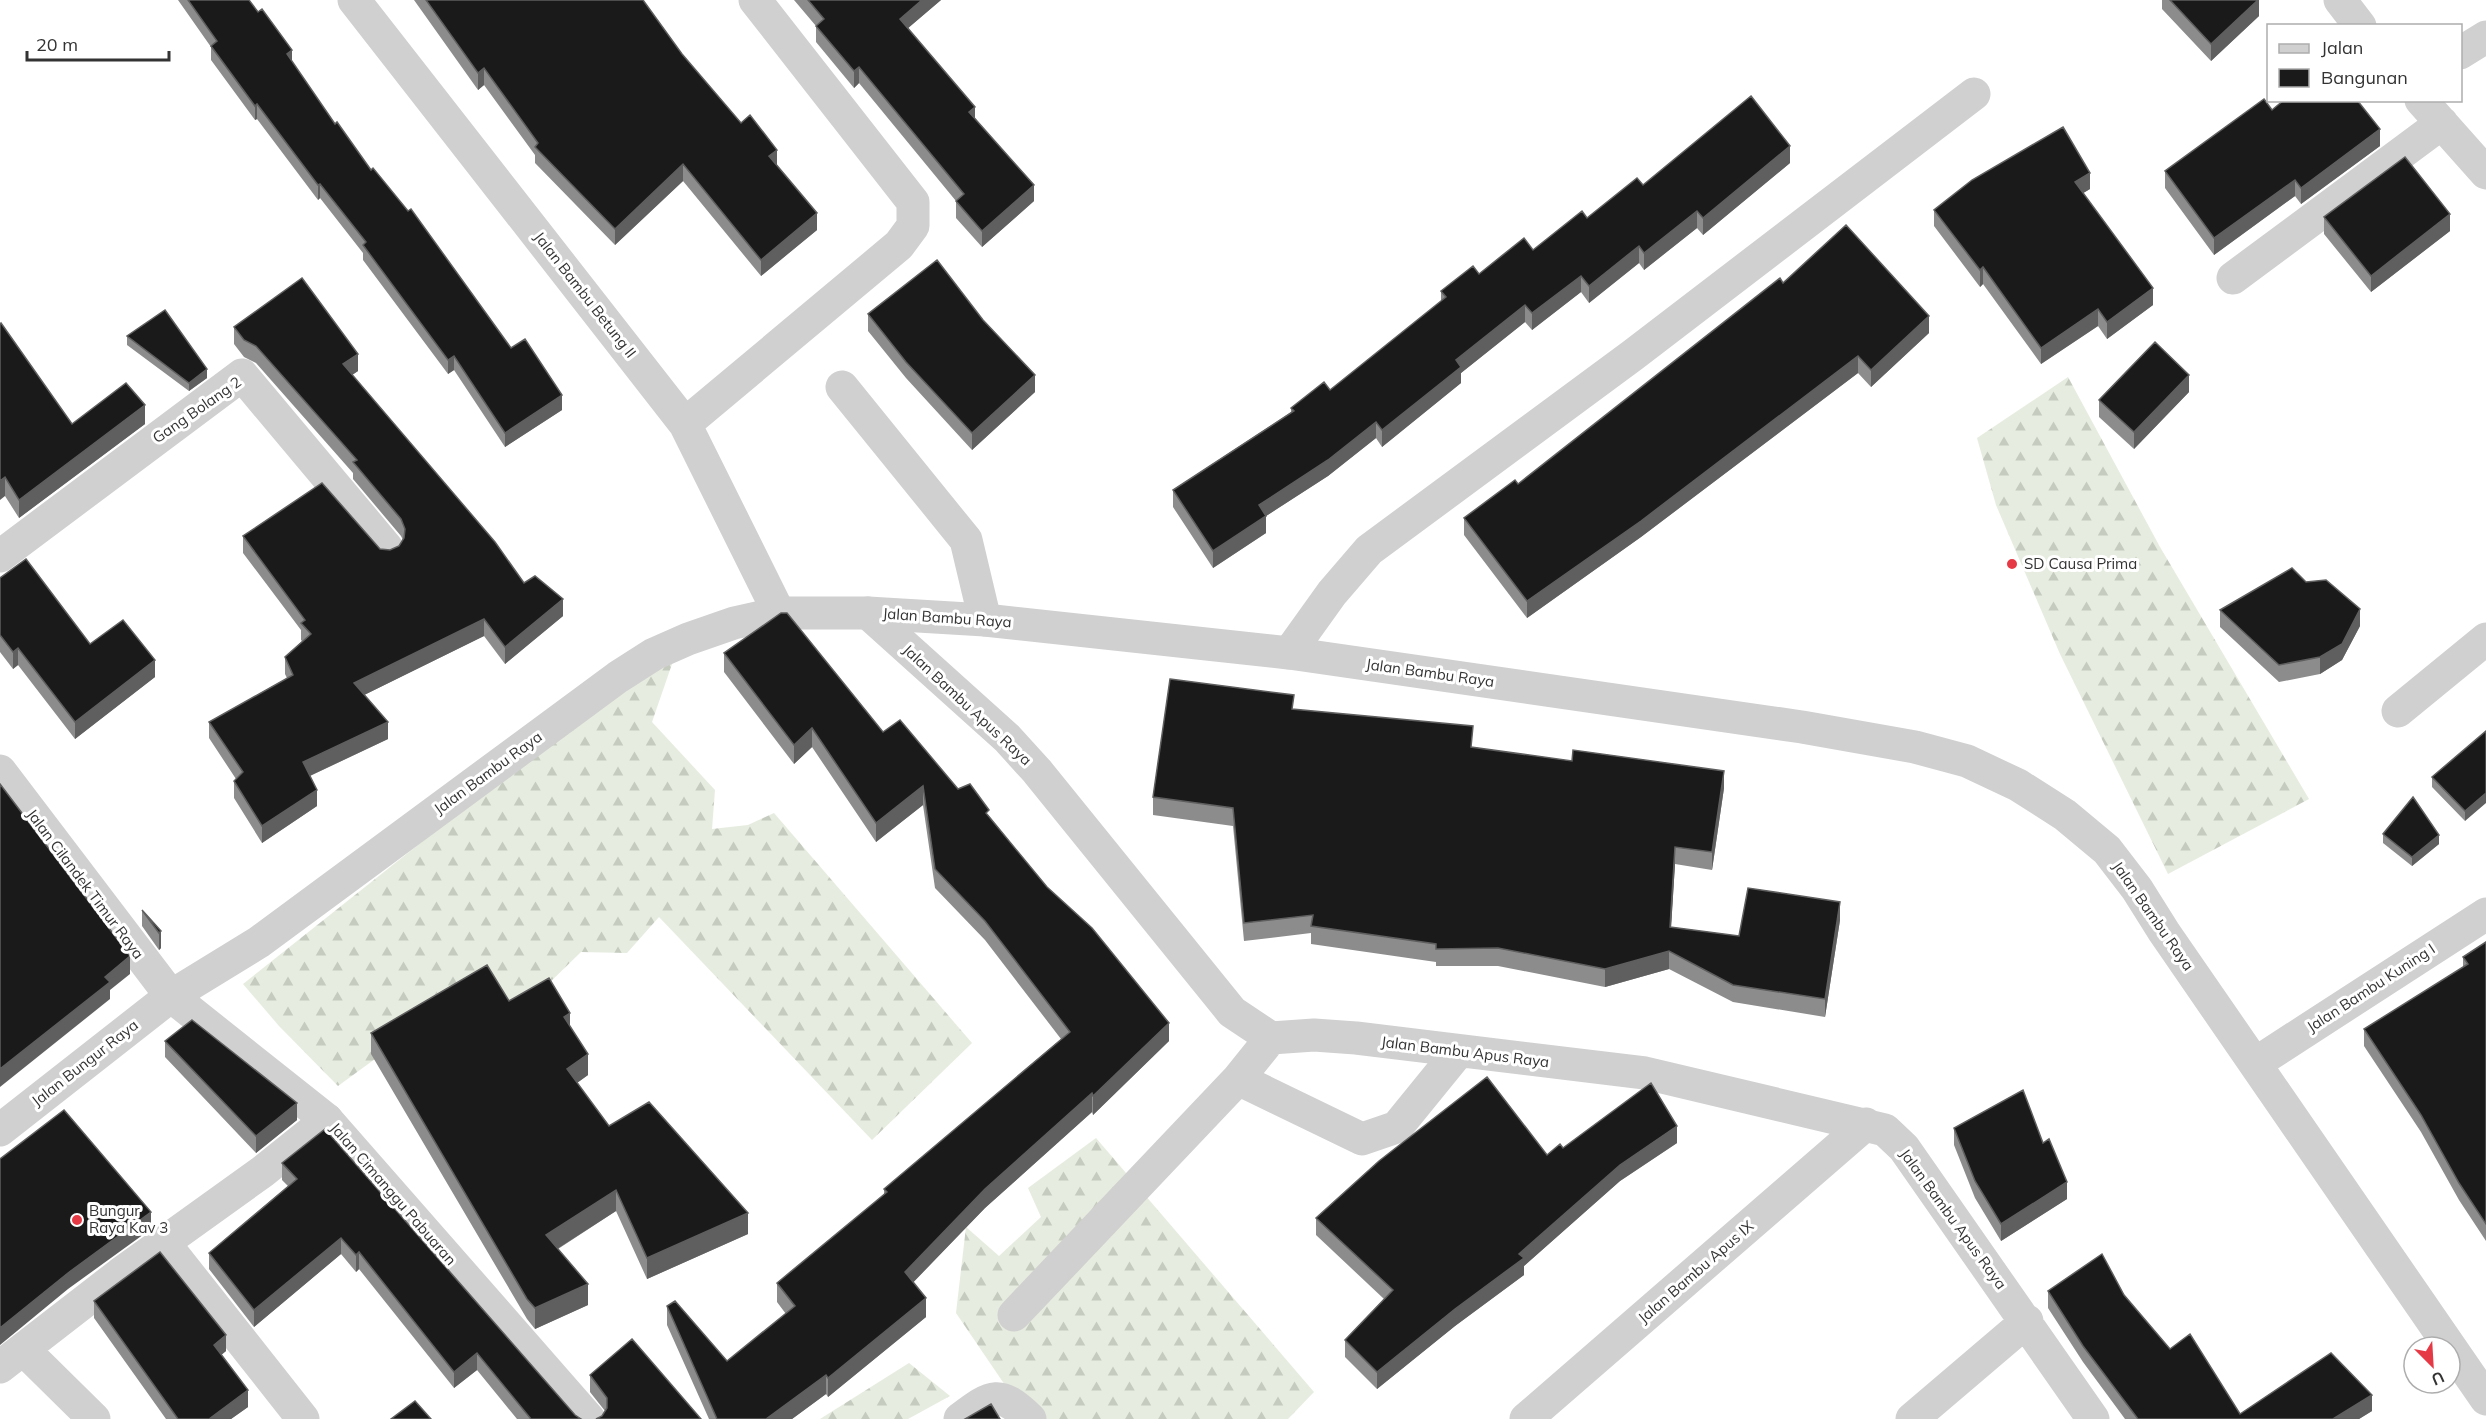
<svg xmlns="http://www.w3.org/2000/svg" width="2486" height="1419" font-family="Mulish,sans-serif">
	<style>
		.forest { fill: url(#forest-firs) }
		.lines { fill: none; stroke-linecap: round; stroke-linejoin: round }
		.minor { stroke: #d0d0d0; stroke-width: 33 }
		.tertiary { stroke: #d0d0d0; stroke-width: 33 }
		.wall { fill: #8c8c8c }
		.shaded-wall { fill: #5f5f5f }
		.building { fill: #1a1a1a; stroke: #5f5f5f; stroke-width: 1.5 }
		.poi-dot { fill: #e63946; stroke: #fff; stroke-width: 2 }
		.labels { text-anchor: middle; stroke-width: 6; stroke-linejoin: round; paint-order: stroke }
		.street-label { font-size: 15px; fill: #333; stroke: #fff }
		.poi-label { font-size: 15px; fill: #333; stroke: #fff; text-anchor: start }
	</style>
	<defs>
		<pattern id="forest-firs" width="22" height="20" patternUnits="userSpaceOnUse" patternTransform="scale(1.5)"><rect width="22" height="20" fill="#e6ecdf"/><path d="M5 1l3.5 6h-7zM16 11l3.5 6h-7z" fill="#c6cbc0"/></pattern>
	</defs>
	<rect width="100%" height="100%" fill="#fff"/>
	<path class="forest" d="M2068,377l92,170 149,252 -141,75 -108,-220 -64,-149 -19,-67z
		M682,635l-30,87 63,68 -3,39 36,-4 26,-12 198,230 -100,97 -213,-223 -32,36 -46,-1 -72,70 -82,-1 -89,65 -59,-60 -36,-42z
		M1096,1138l218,254 -26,27h-260l-72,-106 10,-86 33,29 42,-39 -13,-29z
		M909,1363l41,33 -42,23h-88z"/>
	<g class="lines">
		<path class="minor" d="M354,0l331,424 94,189
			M2340,0l20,26
			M2460,53l26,-16
			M2421,100l65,73
			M2233,278l209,-155
			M842,387l124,153 19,80
			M685,424l214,-179 14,-19v-24l-158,-202
			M0,556l242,-181 145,173
			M868,613l139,125 30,33 195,241 39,26 43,-3 42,3 289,35 240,57 19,18 189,271
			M1289,653l43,-60 37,-43 264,-195 341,-261
			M2398,711l88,-72
			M2256,1063l230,-149
			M1238,1079l124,60 35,-12 61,-75
			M0,1130l171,-134
			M164,1243l139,176
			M1014,1315l224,-236 33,-41
			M23,1349l71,70
			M0,1367l120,-93 142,-102 65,-52
			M960,1419c32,-24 39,-30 70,0
			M1526,1419l340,-295
			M1912,1419l115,-98"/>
		<path class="tertiary" d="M0,771l171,225 156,124 262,299
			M171,996l88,-54 359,-265 36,-23 34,-15 46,-16 45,-10h89l117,7 304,33 513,74 113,20 52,14 51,24 47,30 42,35 30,39 27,43 322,467"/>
	</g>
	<path class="wall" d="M178,0h71l86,124 176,224 51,62 -57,37 -51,-77 -6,4 -85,-114v-7l-43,-55 -2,2 -61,-81 -2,1 -44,-60v-13z
		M414,0h229l39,54 95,112 40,64 -56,46 -78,-95 -68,64 -80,-82v-8l-51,-70 -6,5z
		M794,0h147l-33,28 67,90 59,83 -52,46 -26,-29v-17l-97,-118 -5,5 -38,-46v-16z
		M2162,0h97v16l-48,45 -49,-52z
		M2272,110l108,36 -79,58 -6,-8 -81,59 -49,-67v-17z
		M1790,163l-87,72 -6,-7 -53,42 -5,-7 -50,40 -8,-11 -49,38 -7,-8 -64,51v10l-79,64 -6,-9 -48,38 -62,40v17l-53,35 -40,-61v-17l118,-78v-4l39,-18 111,-88v-11l92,-41 110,-65z
		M2090,189l-7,4 70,112 -46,34 -9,-13 -57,38 -58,-80 -3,3 -46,-61v-16z
		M2324,217l126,14 -79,61 -47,-58z
		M1783,283l146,50 -58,54 -13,-14 -217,164 -114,81 -63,-83v-17l54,-34z
		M868,314l167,78 -63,58 -66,-72 -38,-47z
		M0,324l72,100h73l-126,94 -14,-22z
		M234,327l124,44 -6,4 172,208 39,33 -58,48 -21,-28 -120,59 24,44 -78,37 7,30 -55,37 -28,-45v-17l2,-2 -27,-41v-16l78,-44 -2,-4v-17l17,-16 -1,-1v-10l-58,-77v-17l147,14 9,-4 4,-6 -2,-4 -48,-57v-6l-97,-110 -12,-6 -10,-13z
		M127,336l80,42 -18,13 -62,-46z
		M2189,392l-55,57 -35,-32v-17z
		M0,578l90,66 65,33 -80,62 -57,-74 -5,4 -13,-17z
		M2306,582l54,44 -18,34 -22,14 -41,8 -59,-55v-17z
		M724,653l159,79 75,57 31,27 180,225 -76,74 -1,-3 -107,96 -72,74 13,35 -98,80 -2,-3 -34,25h-83l-42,-94v-19l60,55 59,-47 -9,-12v-19l107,-88v-6l177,-150 -76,-99 -50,-52 -12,-83 -47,37 -64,-95 -18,17 -70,-92z
		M1294,709l179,38 251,41 -12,82 -37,-6 -4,63 68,9 101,-16 -15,97 -92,-15 -64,-33 -64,18 -107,-21h-62v-4l-125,-18v-11l-67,8 -11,-115 -80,-11v-18z
		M2486,731l-21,90 -33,-34v-10z
		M2383,834l56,10 -27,22 -29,-23z
		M142,910l19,21v17l-2,2 -17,-24z
		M2486,942v299l-27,-41 -38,-68 -57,-86v-17l99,-62v-10z
		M509,1001l61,26 18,48 -11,8 32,43 139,108 -101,45 -31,-68 -58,38 30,56 -53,24 -8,-10 -156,-265v-21z
		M165,1041l132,79 -41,33 -91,-96z
		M1954,1128l89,15 24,56 -66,42 -26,-43 -21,-53z
		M1677,1143l-57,38 -96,85v9l-69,51 -78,63 -32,-32v-17l39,-41 -68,-64v-17l231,-63 16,-7z
		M282,1163l293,252 6,4h-64l-40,-49 -23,18 -95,-119 -3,3 -15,-18 -87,73 -45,-58v-16l79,-67 -6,-6z
		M2048,1291l76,4 46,54 70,65 132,-3 -13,8h-234l-42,-57 -35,-54z
		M94,1301l132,50 -5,4 27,52 -17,12h-65l-72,-101z
		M590,1375l111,44 -99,-3 3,-5 -15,-19z"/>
	<path class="shaded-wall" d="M922,0h19l-41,35v-16z
		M2258,0h1v16l-48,45v-17z
		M292,50v15l-5,-11z
		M859,67v16l-5,5v-17z
		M484,68v17l-6,5v-17z
		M257,104v15l-2,1v-14z
		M975,107v16l-6,-11z
		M2380,129v17l-79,58v-16z
		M1790,146v17l-87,72v-17z
		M777,150v16l-8,-10z
		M683,164v17l-68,64v-16z
		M2090,173v16l-15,9v-16z
		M2295,180v16l-81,59v-17z
		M320,184v14l-2,2v-15z
		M1034,185v16l-52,46v-16z
		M1697,211v17l-53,42v-17z
		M817,213v17l-56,46v-16z
		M2450,214v17l-79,61v-16z
		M1639,246v17l-50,40v-17z
		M1983,267v17l-3,3v-17z
		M1581,276v16l-49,38v-17z
		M2153,288v17l-46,34v-17z
		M1525,305v17l-64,51v10l-79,64v-17l74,-70z
		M2098,309v17l-57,38v-16z
		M1929,316v17l-58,54v-17z
		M358,354v17l-15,10v-17z
		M454,356v14l-6,4v-14z
		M1858,356v17l-217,164 -114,81v-17z
		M207,369v9l-18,13v-8z
		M1035,375v17l-63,58v-17z
		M2189,375v17l-55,57v-17z
		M562,395v15l-57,37v-14z
		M145,405v19l-126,94v-18z
		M1376,422v16l-48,38 -62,40v17l-53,35v-17l46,-46z
		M5,477v19l-5,4v-19z
		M563,599v17l-58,48v-17z
		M2360,609v17l-18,34 -22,14v-17z
		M484,619v17l-130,64v-17z
		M18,648v17l-5,4v-17z
		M155,660v17l-80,62v-17z
		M388,722v17l-85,40v-17z
		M812,728v19l-18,17v-19z
		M1724,771v17l-12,82v-18z
		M923,786v19l-47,37v-19z
		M317,790v16l-55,37v-17z
		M2486,793v10l-21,18v-10z
		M2439,835v9l-27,22v-9z
		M1675,847v17l-5,81v-18z
		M1840,902v18l-15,97v-18z
		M161,931v17l-2,2v-17z
		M1669,951v18l-64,18v-18z
		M130,956v18l-20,16v9l-110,88v-18l105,-92z
		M570,1013v21l-6,-17z
		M1169,1023v18l-76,74v-19z
		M588,1054v21l-21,15v-21z
		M1092,1093v19l-107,96 -80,83v-19l80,-83z
		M297,1103v17l-41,33v-17z
		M1677,1126v17l-57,38 -96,85v9l-69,51 -78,63v-17l78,-63 64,-55 101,-89z
		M2067,1182v17l-66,42v-17z
		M616,1190v21l-70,45v-21z
		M151,1212v17l-83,60 -68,56v-17l68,-55z
		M748,1213v21l-101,45v-21z
		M341,1238v16l-87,73v-17z
		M359,1252v17l-3,3v-17z
		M588,1284v21l-53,24v-21z
		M926,1298v19l-98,80v-19z
		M226,1335v16l-12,10v-16z
		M477,1353v17l-23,18v-16z
		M826,1375v19l-34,25h-26z
		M248,1390v17l-17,12h-22z
		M2372,1395v16l-13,8h-26z"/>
	<path class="building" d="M188,0h61l9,12 4,-3 30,41 -5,4 48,70 2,-2 34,48 2,-2 35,43 3,-2 100,139 14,-9 37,56 -57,38 -51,-77 -6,4 -85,-115 3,-3 -46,-58 -2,1 -61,-81 -2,2 -44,-60 6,-5z
		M426,0h217l39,54 59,69 9,-8 27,35 -8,6 48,57 -56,47 -78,-96 -68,65 -80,-82 3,-4 -54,-75 -6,5z
		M808,0h114l-22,19 75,88 -6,5 65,73 -52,46 -26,-30 8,-7 -105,-127 -5,4 -38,-45 8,-7z
		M2170,0h88l-47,44z
		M1751,96l39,50 -87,72 -6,-7 -53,42 -5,-7 -50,40 -8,-10 -49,37 -7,-8 -69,55 5,7 -79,63 -6,-8 -48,38 -69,45 7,11 -53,35 -40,-61 121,-79 -3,-3 33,-26 6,8 116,-93 -5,-6 32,-25 6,8 45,-36 9,12 49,-39 5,7 50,-40 6,7z
		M2264,99l8,11 12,-10h73l23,29 -79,59 -6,-8 -81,58 -49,-67z
		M2063,127l27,46 -15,9 78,106 -46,34 -9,-13 -57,39 -58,-81 -3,3 -46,-60 38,-30z
		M2405,157l45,57 -79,62 -47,-59z
		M1846,225l83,91 -58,54 -13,-14 -217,165 -114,80 -63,-83 51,-38 3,4 262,-206 3,5z
		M937,260l46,60 52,55 -63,58 -66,-71 -38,-48z
		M302,278l56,76 -15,10 152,178 29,41 11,-7 28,23 -58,48 -21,-28 -130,64 34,39 -85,40 14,28 -55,36 -28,-45 9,-9 -34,-50 84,-47 -8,-18 26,-23 -10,-11 4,-3 -62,-84 79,-53 58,66 10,1 9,-4 5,-8 1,-9 -4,-10 -48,-57 4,-2 -101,-114 -12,-6 -10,-13z
		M165,310l42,59 -18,14 -62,-47z
		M1,323l71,101 54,-41 19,22 -126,95 -14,-23 -5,4v-157z
		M2155,342l34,33 -55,57 -35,-32z
		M26,559l64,85 33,-24 32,40 -80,62 -57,-74 -5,4 -13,-17v-57z
		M2292,568l14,14 20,-2 34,29 -18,35 -22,13 -41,8 -59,-55z
		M781,613h6l96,119 17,-12 58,69 12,-5 19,26 -3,3 61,74 45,41 77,95 -76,73 -1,-3 -107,96 -80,83 21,26 -98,80 -2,-3 -60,44h-49l-50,-113 8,-5 52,60 68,-55 -18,-23 110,-91 -3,-3 186,-157 -85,-111 -50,-52 -12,-83 -47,37 -64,-95 -18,17 -70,-92z
		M1170,679l124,16 -2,14 181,17 -2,21 101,14 1,-11 151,21 -12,81 -37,-5 -5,80 69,9 9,-48 92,14 -15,97 -92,-14 -64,-34 -64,18 -107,-21 -62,1v-5l-125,-18 2,-11 -69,8 -11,-115 -80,-11z
		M2486,731v62l-21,18 -33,-34z
		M0,784l130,172 -25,21 5,5 -110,87z
		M2413,797l26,38 -27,22 -29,-23z
		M142,910l19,21 -2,2z
		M2486,942v282l-27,-41 -38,-68 -57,-86 104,-65 -5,-7z
		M487,965l22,36 40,-23 21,35 -6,4 24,37 -21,15 42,57 40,-24 99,111 -101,45 -31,-68 -70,45 42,49 -53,24 -8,-9 -156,-266z
		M192,1020l105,83 -41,33 -91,-95z
		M1487,1077l60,78 13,-11 3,4 88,-65 26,43 -57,39 -101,89 5,4 -69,51 -78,63 -32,-32 48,-50 -77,-72 63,-57z
		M2023,1090l20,53 6,-4 18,43 -66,42 -26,-43 -21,-53z
		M64,1110l87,102 -83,61 -68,55v-169z
		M325,1129l250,286 6,4h-50l-54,-66 -23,19 -95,-120 -3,3 -15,-17 -87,72 -45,-57 88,-74 -15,-16z
		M160,1252l66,83 -12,10 34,45 -39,29h-31l-84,-118z
		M2102,1254l22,41 46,54 20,-15 50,80 91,-61 41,42 -39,24h-195l-55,-73 -35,-55z
		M632,1339l69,80h-105l6,-3 5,-8v-10l-17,-23z
		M415,1401l16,18h-40z
		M991,1404l9,15h-35z"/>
	<g class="poi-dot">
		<circle cx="2012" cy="564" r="6"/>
		<circle cx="77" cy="1220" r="6"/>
	</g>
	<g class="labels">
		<g class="street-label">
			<text transform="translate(585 295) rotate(52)" y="5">Jalan Bambu Betung II</text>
			<text transform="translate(197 410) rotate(-35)" y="5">Gang Bolang 2</text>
			<text transform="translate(947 618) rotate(4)" y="5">Jalan Bambu Raya</text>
			<text transform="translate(1430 673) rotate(8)" y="5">Jalan Bambu Raya</text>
			<text transform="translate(967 705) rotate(43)" y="5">Jalan Bambu Apus Raya</text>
			<text transform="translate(488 773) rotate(-36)" y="5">Jalan Bambu Raya</text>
			<text transform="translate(85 884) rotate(53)" y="5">Jalan Cilandek Timur Raya</text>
			<text transform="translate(2153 916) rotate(55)" y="5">Jalan Bambu Raya</text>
			<text transform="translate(2371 988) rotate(-33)" y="5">Jalan Bambu Kuning I</text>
			<text transform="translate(1465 1052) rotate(7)" y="5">Jalan Bambu Apus Raya</text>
			<text transform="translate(85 1063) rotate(-38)" y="5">Jalan Bungur Raya</text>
			<text transform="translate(393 1194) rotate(49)" y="5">Jalan Cimanggu Pabuaran</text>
			<text transform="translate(1953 1219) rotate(54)" y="5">Jalan Bambu Apus Raya</text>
			<text transform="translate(1696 1272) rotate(-41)" y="5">Jalan Bambu Apus IX</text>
		</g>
		<g class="poi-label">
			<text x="2024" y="569">SD Causa Prima</text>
			<text x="89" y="1216">Bungur<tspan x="89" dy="17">Raya Kav 3</tspan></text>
		</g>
	</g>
	<rect x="2267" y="24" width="195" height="78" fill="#ffffff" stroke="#adadad" stroke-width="1.5"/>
	<rect x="2279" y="44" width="30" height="9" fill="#d0d0d0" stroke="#adadad" stroke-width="1.5"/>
	<text x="2321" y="54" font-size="18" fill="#333333">Jalan</text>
	<rect x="2279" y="69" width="30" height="18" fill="#1a1a1a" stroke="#adadad" stroke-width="1.5"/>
	<text x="2321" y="84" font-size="18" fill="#333333">Bangunan</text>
	<g transform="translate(2432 1365) rotate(156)"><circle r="28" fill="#ffffff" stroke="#adadad" stroke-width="1.5"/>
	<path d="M0-4.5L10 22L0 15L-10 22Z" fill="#e63946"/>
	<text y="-9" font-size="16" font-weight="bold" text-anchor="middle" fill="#333333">U</text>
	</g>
	<path d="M27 51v9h142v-9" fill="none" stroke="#333333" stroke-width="3"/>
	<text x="36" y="51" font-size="18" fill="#333333" stroke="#ffffff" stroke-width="4.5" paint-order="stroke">20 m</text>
</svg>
